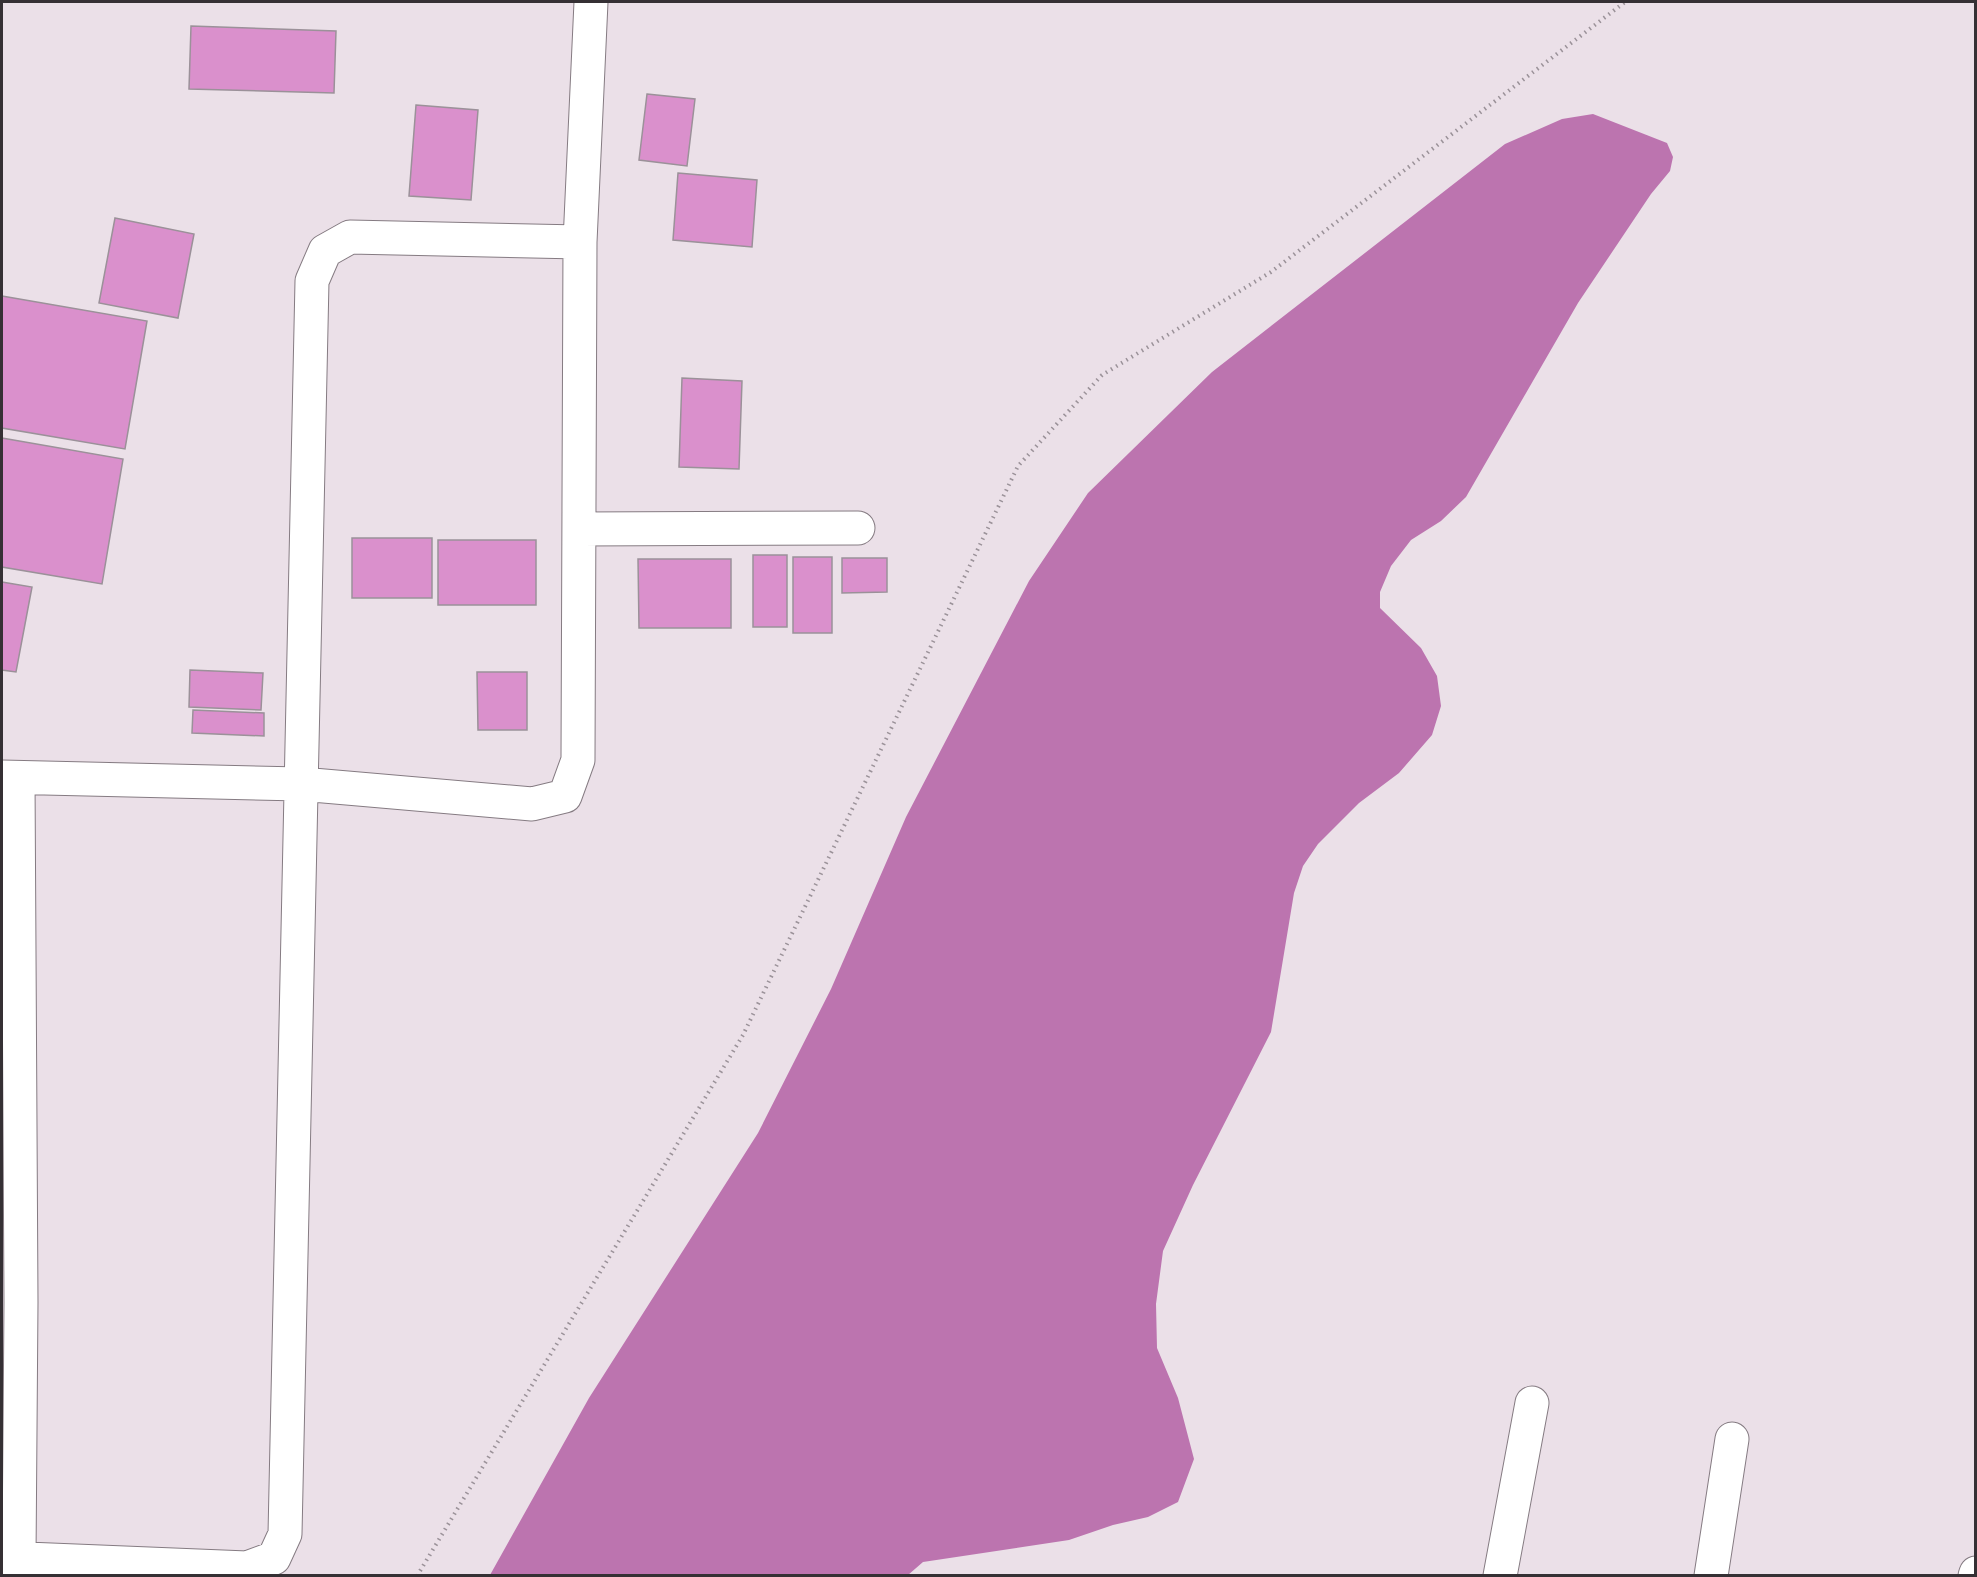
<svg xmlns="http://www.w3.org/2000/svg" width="1977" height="1577" font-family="'Sofia Sans Condensed',sans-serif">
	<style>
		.water { fill: #bc74af }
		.building { fill: #da90cc; stroke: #9b9199; stroke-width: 1.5 }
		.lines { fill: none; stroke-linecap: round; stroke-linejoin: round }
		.minor-casing { stroke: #857b82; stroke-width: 35 }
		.path { stroke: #9b9299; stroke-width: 4; stroke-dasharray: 1.5 4.5; stroke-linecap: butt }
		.minor { stroke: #fff; stroke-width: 33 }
	</style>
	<rect width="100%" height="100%" fill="#ebe0e8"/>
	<path class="water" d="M1593,114l74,29 6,14 -3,14 -19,23 -73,109 -112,194 -25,24 -30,19 -20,26 -11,26v16l41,40 16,28 4,30 -9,29 -33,38 -40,30 -41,41 -15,22 -9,27 -23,139 -78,153 -30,66 -7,53 1,44 21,50 16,61 -16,43 -30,15 -35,8 -44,15 -146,22 -15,13h-418l99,-177 169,-265 73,-144 75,-172 123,-236 59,-88 124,-121 293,-228 57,-25z"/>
	<path class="building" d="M191,26l145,5 -2,62 -145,-4z
		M647,94l48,5 -8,67 -48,-6z
		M416,105l62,5 -7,90 -62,-4z
		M678,173l79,7 -5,67 -79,-7z
		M115,218l79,16 -16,84 -79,-15z
		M2,296l145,25 -22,128 -123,-21z
		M682,378l60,3 -3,88 -60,-2z
		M2,438l121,21 -21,125 -100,-17z
		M352,538h80v60h-80z
		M438,540h98v65h-98z
		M753,555h34v72h-34z
		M793,557h39v76h-39z
		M842,558h45v34l-45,1z
		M638,559h93v69h-92z
		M2,582l30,5 -16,85 -14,-2z
		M190,670l73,3 -2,37 -72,-3z
		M477,672h50v58h-49z
		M193,710l71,3v23l-72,-3z"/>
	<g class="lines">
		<g class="minor-casing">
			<path id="minor" d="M579,529l279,-1
				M2,777l299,7 231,20 33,-8 13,-36 2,-518 11,-240
				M18,778l3,524 -2,256
				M2,1558l245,10 27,-10 11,-24 27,-1253 13,-30 25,-14 230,5
				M1500,1576l32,-173
				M1711,1576l21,-137
				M1975,1576l1,-3"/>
		</g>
		<path class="path" d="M417,1576l326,-541 275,-569 84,-91 169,-103 354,-270"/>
		<use href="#minor" class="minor"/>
	</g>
	<rect width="1977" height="1577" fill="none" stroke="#353034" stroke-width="6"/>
</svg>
